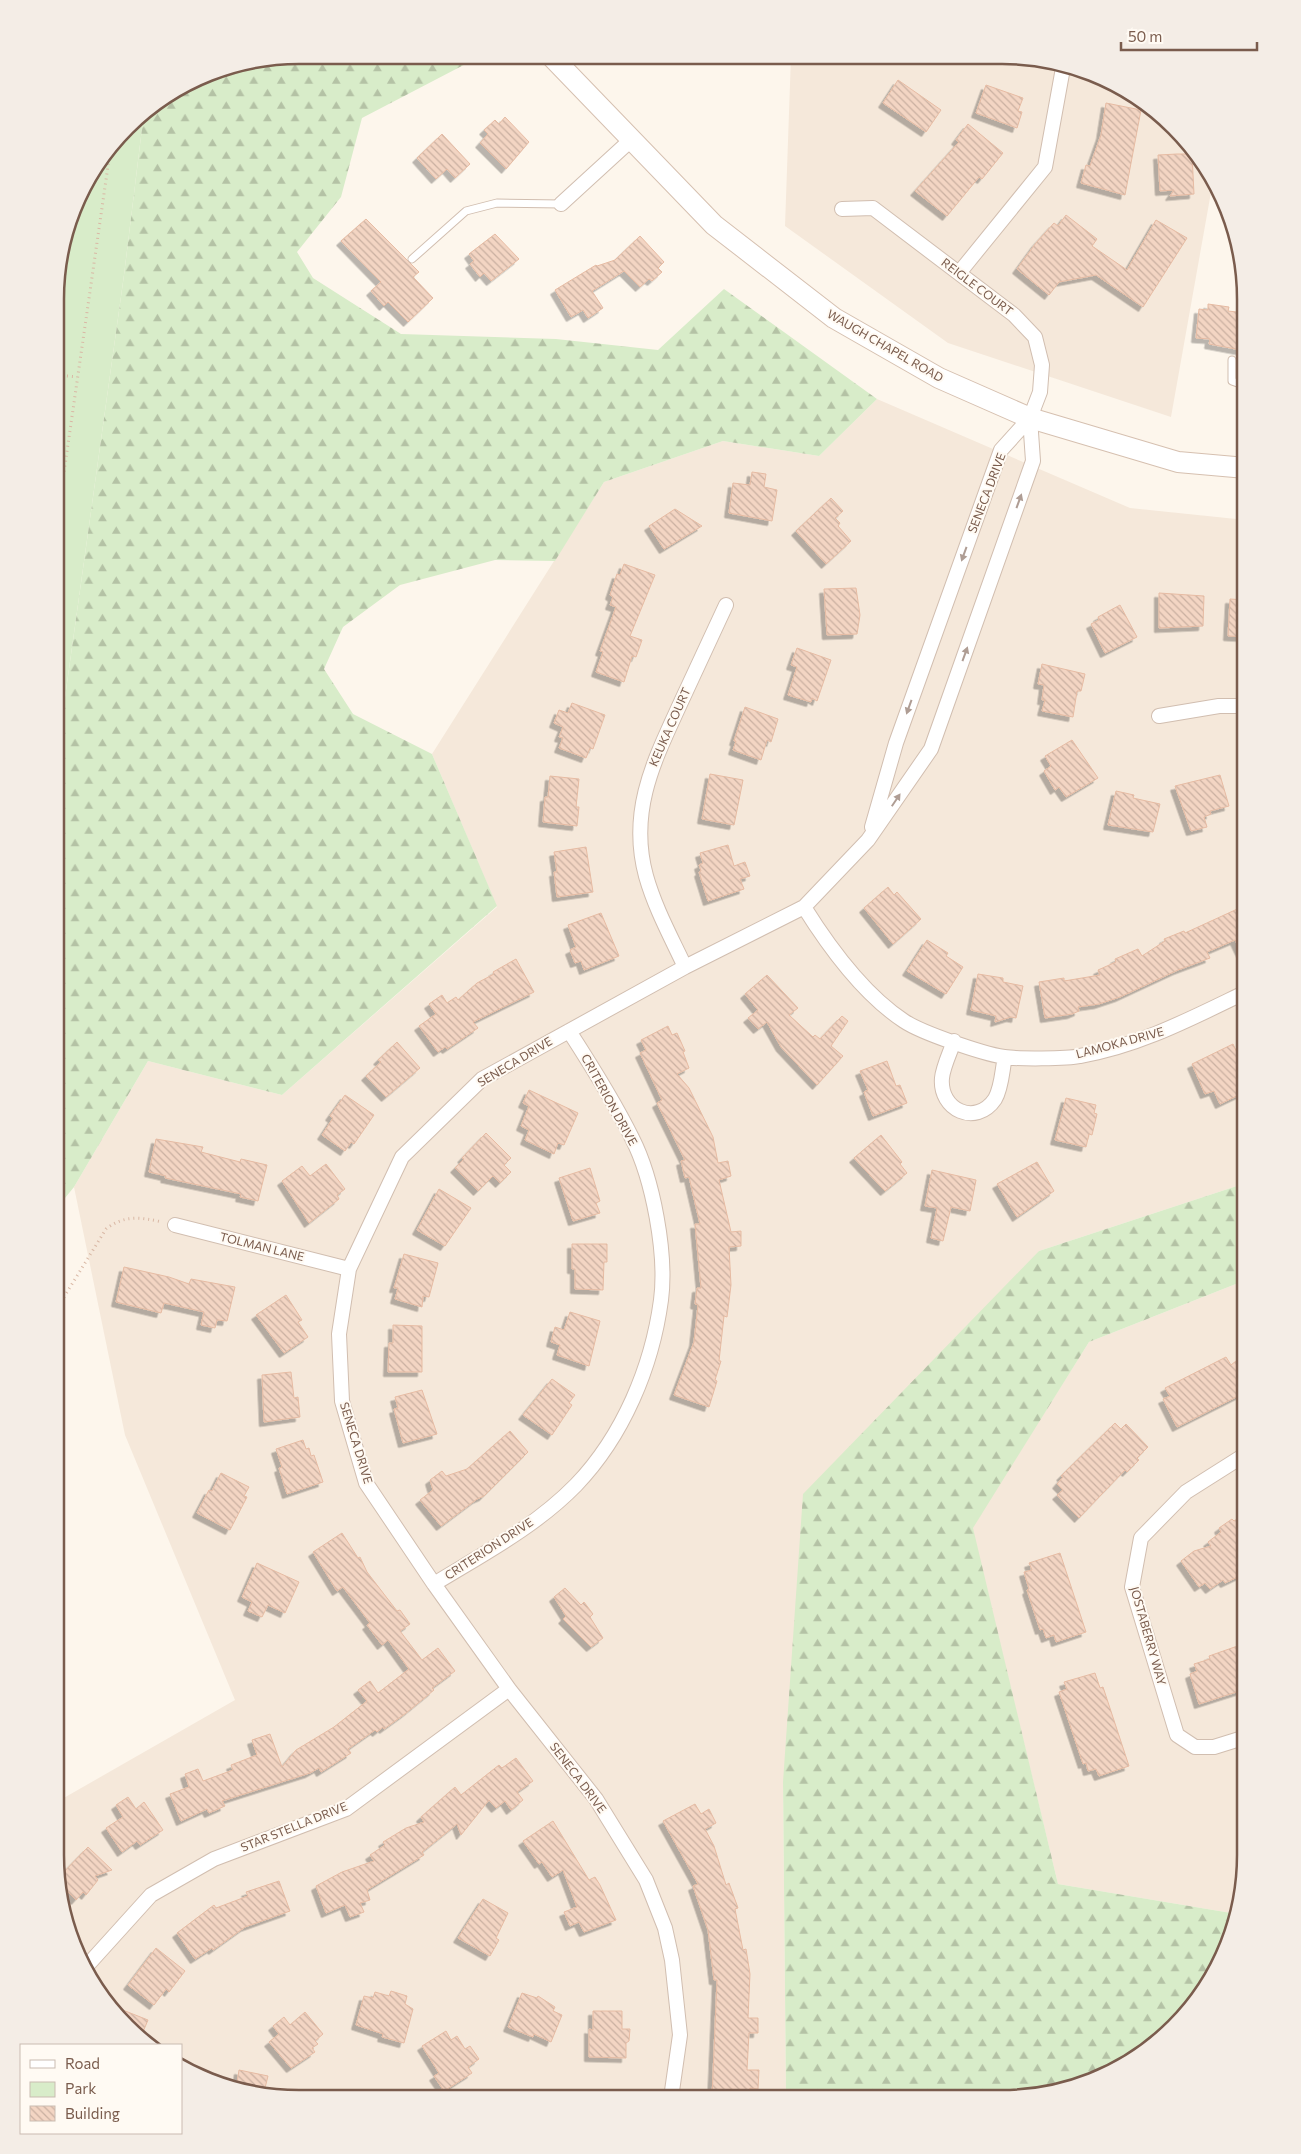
<svg xmlns="http://www.w3.org/2000/svg" width="1301" height="2154" font-family="Commissioner,sans-serif">
	<style>
		.residential { fill: #f5e8da }
		.green { fill: #d8ecc9 }
		.forest { fill: url(#forest-firs) }
		.building { fill: url(#building-back-hatch); stroke: #e6bba3; filter: url(#shadow) }
		.lines { fill: none; stroke-linecap: round; stroke-linejoin: round }
		.service-casing { stroke: #d1beb0; stroke-width: 9 }
		.minor-casing { stroke: #d1beb0; stroke-width: 16 }
		.secondary-casing { stroke: #d6c0b0; stroke-width: 22 }
		.path { stroke: #d9b8a5; stroke-width: 3; stroke-dasharray: 1 4; stroke-linecap: butt }
		.service { stroke: #fff; stroke-width: 7 }
		.minor { stroke: #fff; stroke-width: 14 }
		.secondary { stroke: #fff; stroke-width: 20 }
		.oneway { fill: #af9d94 }
		.labels { text-anchor: middle; stroke-width: 4; stroke-linejoin: round; paint-order: stroke }
		.street-label { font-size: 12px; fill: #7a5c4d; stroke: #fffaf3 }
		.rim { fill: none; stroke: #7a5c4d; stroke-width: 2.5 }
	</style>
	<defs>
		<pattern id="forest-firs" width="22" height="20" patternUnits="userSpaceOnUse" patternTransform="scale(1.25)"><rect width="22" height="20" fill="#d8ecc9"/><path d="M5 1l3.5 6h-7zM16 11l3.5 6h-7z" fill="#b4c2a5"/></pattern>
		<pattern id="building-back-hatch" width="6" height="6" patternUnits="userSpaceOnUse" patternTransform="scale(1.25)"><rect width="6" height="6" fill="#f3d5c3"/><path d="M-1 5l2 2M0 0l6 6M5-1l2 2" fill="none" stroke="#cab0a1"/></pattern>
		<filter id="shadow"><feDropShadow dx="-4.5" dy="4.5" stdDeviation="0" flood-color="#0004"/></filter>
	</defs>
	<rect width="100%" height="100%" fill="#fdf6ec"/>
	<path class="residential" d="M791,56l244,1 61,17 55,31 45,45 17,31 -42,236 -223,-74 -163,-117z
		M877,399l253,109 116,12v663l-207,68 -256,531 3,316 -519,-1 -62,-17 -24,-13v-22h-34l-42,-41 -32,-56 -18,-92v-53l180,-103 -110,-265 -51,-248 74,-126 134,34 215,-188 -65,-153 172,-272 119,-41 96,15z
		M1246,1280l-1,592 -8,42 -179,-30 -86,-356 117,-186z"/>
	<path class="green" d="M144,112l-20,163 -68,487 1,-487 2,-15 21,-69 58,-75z"/>
	<path class="forest" d="M298,55l183,1 -119,62 -21,79 -44,55 16,26 88,56 155,5 102,11 66,-61 153,110 -58,57 -96,-15 -119,41 -49,79 -60,-1 -95,25 -57,42 -19,42 29,45 79,40 65,152 -215,189 -134,-34 -74,126 -18,22v-447l68,-487 20,-163 62,-39z
		M1246,1183v97l-157,62 -116,186 85,356 179,30 -4,20 -37,70 -45,45 -56,32 -92,18 -217,-1 -3,-316 20,-288 236,-243z"/>
	<path class="building" d="M898,80l43,30 -15,22 -43,-29z
		M986,85l37,13 -5,13 4,1 -5,16 -41,-15z
		M1106,103l35,7 -16,85 -44,-12 5,-18 4,1 11,-31z
		M505,117l24,25 -23,27 -26,-26 8,-9 -4,-4 11,-10 4,4z
		M968,124l35,29 -21,26 -3,-2 -32,39 -32,-25 44,-49 -3,-2z
		M442,134l28,30 -15,14 -8,-9 -11,10 -19,-21z
		M1177,154h15l2,40 -24,2 4,-6 -14,1 -2,-36z
		M1066,215l31,24 -5,7 35,24 29,-50 31,18 -44,69 -47,-32 -37,7 -10,13 -32,-26 19,-26 18,-20 4,3z
		M366,219l53,53 -6,5 20,21 -25,24 -20,-20 -4,4 -13,-15 10,-9 -40,-41z
		M495,234l24,25 -28,22 -7,-8 -4,4 -10,-13 4,-3 -5,-7z
		M640,236l24,26 -6,6 4,4 -10,9 -3,-2 -9,8 -16,-16 -32,20 11,17 -15,10 -5,-8 -12,7 -16,-27 41,-25 1,1 18,-6z
		M1208,304l21,3 -1,4 18,2v38l-37,-7 1,-5 -14,-1 3,-29 9,1z
		M752,472l14,2 -2,13 13,3 -5,31 -43,-8 4,-30 17,2z
		M831,498l12,13 -8,7 5,5 -2,3 13,15 -25,23 -30,-33z
		M675,509l27,17 -38,23 -15,-23z
		M624,564l31,11 -25,61 12,4 -6,17 -4,-1 -8,26 -28,-10 7,-20 -3,-1 16,-44 -6,-2 3,-8 -3,-2 7,-21 3,1z
		M856,588l4,27 -3,19 -30,1 -3,-46z
		M1159,593l45,3 -1,30 -44,2z
		M1230,599l16,1v37l-18,-1z
		M1120,605l17,32 -32,16 -14,-29 8,-4 -1,-3z
		M797,648l34,12 -14,41 -5,-3 -1,4 -23,-7 9,-28 -6,-2z
		M1042,664l43,10 -4,17h-4l-4,26 -31,-6 3,-11h-3l2,-15 -6,-1z
		M572,703l33,12 -12,34 -3,-1 -4,10 -27,-10 4,-10 -4,-1 4,-10 -9,-4 5,-13 9,3z
		M745,707l33,12 -7,23 -4,-2 -6,20 -28,-10 3,-9h-2z
		M1072,740l26,38 -32,19 -7,-10 -4,3 -11,-19 7,-5 -6,-10z
		M710,774l33,6 -9,45 -32,-6z
		M1220,775l9,31 -19,5 1,3 -7,3 3,10 -16,4 -16,-45z
		M550,776l29,3 -3,28h3l-2,19 -34,-4 2,-25h3z
		M1116,791l18,4 -1,3 27,6 -7,28 -45,-7z
		M728,845l6,21 11,-4 5,14 -10,3 4,10 -36,12 -9,-29 2,-1 -2,-6 4,-2 -3,-10z
		M586,847l7,45 -36,5 -3,-25h3l-3,-20z
		M888,887l6,8 3,-3 24,27 -28,25 -29,-36z
		M1246,905v58l-11,-23 -28,12 3,6 -32,12 -58,27 -21,7 -21,3 1,4 -7,3 -27,4 -6,-36 25,-4v3l36,-6 -2,-5 18,-8 -1,-3 23,-10 4,7 23,-15 -1,-2 20,-8 1,2z
		M601,913l18,43 -35,14 -3,-9 -6,2 -5,-13 6,-3 -8,-22z
		M927,940l21,13 -2,3 17,11 -17,27 -39,-23z
		M516,959l18,33 -61,30 5,6 -31,21 -2,-2 -7,5 -19,-26 17,-12 -7,-10 13,-9 5,8 9,-6 2,3 19,-17 17,-9 -1,-2z
		M978,974l25,4v4l20,4 -7,32 -5,-1 -16,5 1,-6 -25,-6z
		M767,975l31,33 -9,7 24,22 2,-2 5,4 22,-23 6,5 -17,25 12,10 -26,29 -36,-38 -14,-25 -9,7 -10,-11 10,-8 -13,-16z
		M668,1026l4,9 5,-2 8,18 -2,1 6,16 -12,6 12,14 24,49 5,26 10,-2 3,15 -12,4 12,52 10,-1v15l-12,1 2,38 -4,32 -3,-1 -5,45h2l-6,19 2,1 -8,26 -35,-12 20,-53 4,-37 -3,-1 2,-16h4l-6,-64h5l-11,-47 -4,1 -4,-17 4,-1 -28,-57 5,-3 -22,-47 6,-3 -5,-10z
		M397,1042l23,26 -34,29 -20,-21 15,-14 -3,-2z
		M1233,1044l13,28v7l-7,3 4,11 -23,11 -6,-13 -9,3 -13,-30z
		M887,1061l9,25 4,-1 7,18 -34,13 -9,-24 4,-2 -8,-19z
		M529,1090l49,23 -14,32 -6,-2 -4,11 -29,-14 4,-10 -8,-4 8,-20 -6,-3z
		M345,1095l29,20 -20,29 -3,-2 -6,9 -23,-16 11,-17 -3,-2z
		M1066,1098l30,7 -2,8 3,1 -5,21 -3,-1 -3,13 -31,-7z
		M486,1133l25,25 -7,7 7,7 -11,11 -7,-7 -15,15 -23,-23 9,-9 -2,-1z
		M881,1135l21,27 -2,2 7,9 -22,18 -31,-33z
		M156,1139l47,8 -2,5 39,10 1,-3 26,6 -9,36 -18,-4 1,-3 -76,-16 1,-2 -17,-4z
		M1037,1162l17,29 -37,26 -20,-33z
		M326,1164l19,25 -8,6 2,4 -30,24 -27,-42 20,-15 8,10z
		M590,1168l10,33 -4,2 4,10 -27,8 -14,-43z
		M932,1170l44,10 -6,31 -19,-4 -8,34 -12,-3 6,-30 -12,-2z
		M439,1189l32,19 -26,38 -28,-16z
		M572,1244h35v18h-3l-1,28 -28,-1v-20h-3z
		M404,1254l34,9 -9,34 -6,-1 -1,11 -27,-8 3,-11h-4z
		M124,1267l45,10 20,7 2,-5 44,8 -8,34 -10,-1 -2,8 -14,-3 3,-13 -40,-9 -3,10 -45,-11z
		M286,1295l16,25 -4,2 10,15 -24,16 -28,-38z
		M570,1312l30,9 -11,45 -32,-11 3,-10 -9,-3 4,-15 9,3z
		M393,1325l29,1v46h-34l1,-29h4z
		M1226,1357l5,8 5,-4 10,18v13l-69,35 -14,-28 7,-3 -5,-8z
		M291,1372l3,26 4,-1 2,20 -36,5 -2,-47z
		M552,1379l23,16 -6,8 3,2 -20,30 -29,-20z
		M422,1390l15,44 -34,9 -9,-34 4,-1 -3,-11z
		M1115,1423l6,6 5,-5 22,23 -11,11 2,2 -12,12 -2,-2 -46,48 -22,-23 6,-5 -6,-6 6,-7 -2,-1z
		M510,1431l18,21 -44,44 -7,3 -36,27 -21,-26 13,-10 -3,-10 12,-9 4,5 21,-7z
		M303,1440l3,9 3,-1 2,8 3,-1 9,27 -36,12 -8,-26 3,-1 -6,-18z
		M221,1473l28,14 -5,9 3,1 -17,33 -33,-17 12,-23 3,1z
		M1246,1513v60l-21,10 -2,-3 -13,9 -5,-6 -6,4 -18,-26 13,-10 17,-5 -3,-4 13,-10 -2,-4 13,-9 2,2z
		M342,1533l16,25 2,-1 7,15 30,39 3,-1 10,14 -10,7 22,29 16,-12 17,23 -23,17 2,2 -28,23 -22,16 -1,-2 -6,5 -2,-2 -27,19 3,4 -30,19 -2,-4 -9,5 -88,28 3,5 -16,7 -2,-4 -26,12 -11,-27 19,-7 -4,-13 13,-5 5,12 30,-11 -2,-5 26,-10 -5,-15 18,-6 12,33 14,-17 38,-23 33,-26 -9,-11 12,-9 8,12 31,-24 -21,-29 -6,5 -15,-20 3,-2 -27,-36 -6,4 -24,-39z
		M1060,1553l26,79 -30,10 -2,-7 -8,3 -3,-9 -3,1 -13,-40 2,-1 -5,-17 8,-2 -3,-7z
		M257,1563l42,19 -14,31 -17,-8 -6,12 -14,-6 4,-9 -10,-5z
		M565,1588l16,17 3,-3 9,12 -3,3 13,21 -12,9 -28,-28 3,-3 -12,-19z
		M1246,1643v46l-47,15 -9,-30 7,-3 -3,-7 16,-5 -1,-3z
		M1095,1673l5,15 3,-1 26,79 -30,10 -3,-7 -8,2 -2,-8 -3,1 -24,-72 8,-3 -3,-7z
		M516,1758l17,23 -16,11 6,8 -12,10 -6,-9 -9,7 -7,-8 -28,35 -4,-11 -35,28 2,3 -57,35 3,10 -10,3 4,9 -14,5 -5,-12 -19,8 -10,-27 26,-14 32,-11 -4,-6 15,-10 -2,-3 23,-14 18,-6 -3,-5 34,-30 6,8 38,-30 3,3z
		M128,1797l8,12 8,-7 19,28 -23,15 -3,-4 -15,11 -16,-24 17,-11 -7,-12z
		M695,1804l6,10 8,-5 7,14 -11,6 9,17 12,39 3,-2 9,25 -3,1 8,41 3,-1 4,25 -2,44h10v15h-9l-2,37h12l-1,19 -8,-1 -1,10h-37l5,-118h-3l-6,-50 -15,-44 5,-2 -35,-63z
		M553,1821l36,59 6,-3 5,8 16,35 -32,12 -5,-10 -9,4 -6,-14 13,-5 -14,-37 -11,7 -10,-15 -3,2 -16,-23z
		M88,1847l24,23 -17,6 3,4 -12,15 -3,-3 -7,8 -15,-15 -2,-8z
		M279,1881l11,30 -45,16 -32,23 -1,-2 -17,11 -18,-26 37,-28 2,3 32,-12 -2,-4z
		M483,1899l25,14 -12,25 3,2 -9,16 -32,-18z
		M156,1948l29,23 -16,21 -3,-3 -12,16 -26,-20z
		M391,1991l16,5 -2,8 8,5 -9,34 -22,-6 1,-3 -27,-9 8,-29 9,2 2,-6 14,4z
		M522,1993l15,5 1,-2 17,11 -2,4 9,4 -11,27 -17,-8 -1,3 -25,-10z
		M105,2003l43,17 -8,19 -35,-35z
		M593,2011h29v18h8l-1,12 -3,2v15l-37,-1v-28l4,1z
		M305,2012l18,22 -8,7 3,3 -6,4 3,4 -24,16 -22,-26 10,-8 -6,-8 11,-9 6,8z
		M446,2031l5,9 6,-4 8,13 5,-3 9,13 -11,8 4,6 -28,18 -10,-15 5,-3 -17,-27z
		M239,2070l29,6 -5,20 -27,-7z"/>
	<g class="lines">
		<g class="service-casing">
			<path id="service" d="M412,259l54,-48 31,-8 64,1
				M1232,360v21l14,5"/>
		</g>
		<g class="minor-casing">
			<path id="minor" d="M561,204l71,-65
				M842,209l31,-1 141,107 21,22 7,28 -2,27 -10,26 -29,32 -105,293 -24,84
				M959,273l86,-106 18,-99 -1,-4
				M1159,716l60,-10h27
				M804,907c25,40 59,87 100,114 18,12 77,32 100,36 12,2 63,2 76,-1 59,-10 112,-38 166,-64
				M685,967c-14,-30 -30,-59 -39,-91 -18,-66 9,-117 35,-174 15,-33 30,-65 45,-97
				M954,1041c-4,12 -11,26 -12,37 -3,32 34,49 53,21 7,-12 7,-29 10,-42
				M175,1225l174,44
				M434,1584c49,-30 101,-57 142,-99 47,-49 76,-118 85,-185 6,-46 -8,-121 -29,-162 -18,-37 -41,-73 -63,-107
				M1246,1737l-32,10h-19l-18,-12 -45,-148 9,-49 45,-46 60,-38
				M85,1968l66,-73 63,-36 132,-50 163,-120
				M671,2098l9,-63 -8,-75 -7,-32 -19,-48 -50,-81 -87,-110 -75,-105 -68,-101 -24,-82 -3,-67 10,-65 53,-112 80,-78 203,-112 119,-60 64,-67 63,-91 102,-288 -3,-43"/>
		</g>
		<g class="secondary-casing">
			<path id="secondary" d="M551,56l163,169 120,93 105,60 91,40 148,44 68,6"/>
		</g>
		<path class="path" d="M57,375l20,2
			M57,521l53,-369
			M56,1310l50,-81c18,-14 34,-12 56,-7"/>
		<use href="#service" class="service"/>
		<use href="#minor" class="minor"/>
		<use href="#secondary" class="secondary"/>
	</g>
	<defs><path id="oneway-solid" d="M-6-.8H1V-3.2L6.5 0L1 3.2V.8H-6Z" transform="scale(1.25)"/></defs>
	<g class="oneway">
		<use href="#oneway-solid" transform="translate(1019 501) rotate(-70)"/>
		<use href="#oneway-solid" transform="translate(964 554) rotate(110)"/>
		<use href="#oneway-solid" transform="translate(965 654) rotate(-70)"/>
		<use href="#oneway-solid" transform="translate(909 707) rotate(110)"/>
		<use href="#oneway-solid" transform="translate(896 800) rotate(-56)"/>
	</g>
	<g class="labels">
		<g class="street-label">
			<text transform="translate(977 287) rotate(37)" y="4">REIGLE COURT</text>
			<text transform="translate(885 346) rotate(30)" y="4">WAUGH CHAPEL ROAD</text>
			<text transform="translate(987 493) rotate(-69)" y="4">SENECA DRIVE</text>
			<text transform="translate(670 727) rotate(-66)" y="4">KEUKA COURT</text>
			<text transform="translate(1120 1043) rotate(-15)" y="4">LAMOKA DRIVE</text>
			<text transform="translate(515 1062) rotate(-31)" y="4">SENECA DRIVE</text>
			<text transform="translate(609 1100) rotate(61)" y="4">CRITERION DRIVE</text>
			<text transform="translate(262 1247) rotate(14)" y="4">TOLMAN LANE</text>
			<text transform="translate(356 1443) rotate(73)" y="4">SENECA DRIVE</text>
			<text transform="translate(489 1549) rotate(-33)" y="4">CRITERION DRIVE</text>
			<text transform="translate(1148 1636) rotate(74)" y="4">JOSTABERRY WAY</text>
			<text transform="translate(578 1778) rotate(53)" y="4">SENECA DRIVE</text>
			<text transform="translate(294 1827) rotate(-22)" y="4">STAR STELLA DRIVE</text>
		</g>
	</g>
	<path d="M0 0H1301V2154H0ZM299 64H1002A235 235 0 0 1 1237 299V1855A235 235 0 0 1 1002 2090H299A235 235 0 0 1 64 1855V299A235 235 0 0 1 299 64Z" fill="#f4ede6" fill-rule="evenodd"/>
	<path class="rim" d="M299 64H1002A235 235 0 0 1 1237 299V1855A235 235 0 0 1 1002 2090H299A235 235 0 0 1 64 1855V299A235 235 0 0 1 299 64Z"/>
	<rect x="20" y="2044" width="162" height="90" fill="#fffaf3" stroke="#cabbb1"/>
	<rect x="30" y="2060" width="25" height="8" fill="#ffffff" stroke="#cabbb1"/>
	<text x="65" y="2069" font-size="15" fill="#7a5c4d">Road</text>
	<rect x="30" y="2082" width="25" height="15" fill="#d8ecc9" stroke="#cabbb1"/>
	<text x="65" y="2094" font-size="15" fill="#7a5c4d">Park</text>
	<rect x="30" y="2106" width="25" height="15" fill="url(#building-back-hatch)" stroke="#cabbb1"/>
	<text x="65" y="2119" font-size="15" fill="#7a5c4d">Building</text>
	<path d="M1121 42v8h136v-8" fill="none" stroke="#7a5c4d" stroke-width="2.5"/>
	<text x="1128" y="42" font-size="15" fill="#7a5c4d" stroke="#fffaf3" stroke-width="4" paint-order="stroke">50 m</text>
</svg>
